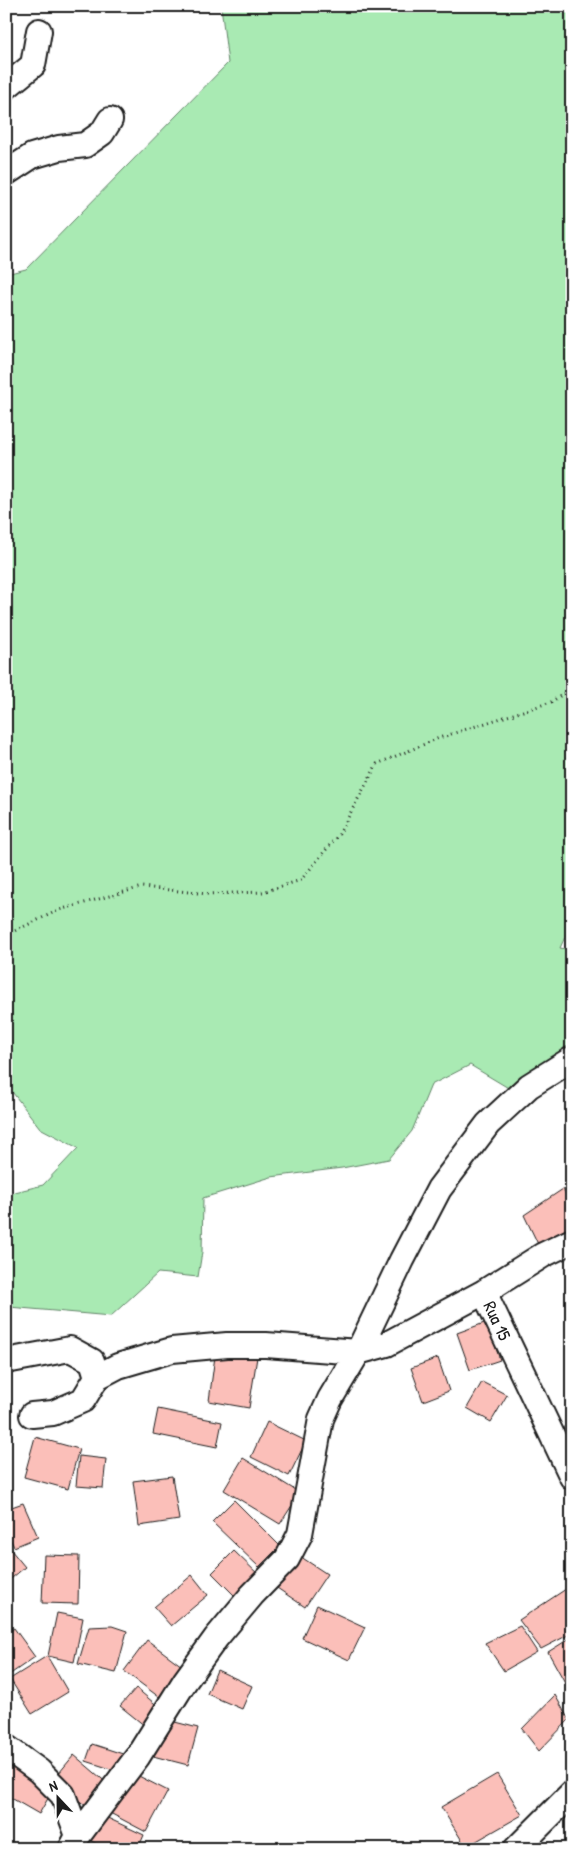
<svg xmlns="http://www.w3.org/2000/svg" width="578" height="1855" font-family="'Patrick Hand',sans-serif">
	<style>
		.green { fill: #a9eab3; stroke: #628368 }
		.building { fill: #fbbfb9; stroke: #1c1c1c }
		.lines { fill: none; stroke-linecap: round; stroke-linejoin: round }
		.street-casing { stroke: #1c1c1c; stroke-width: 28 }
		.path { stroke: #1c1c1c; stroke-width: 3; stroke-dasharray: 1 4; stroke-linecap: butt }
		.street { stroke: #fff; stroke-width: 24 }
		.labels { text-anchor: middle; stroke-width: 4; stroke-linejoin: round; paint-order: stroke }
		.street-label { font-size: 18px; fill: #1c1c1c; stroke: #fff }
	</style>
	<rect width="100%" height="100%" fill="#fff"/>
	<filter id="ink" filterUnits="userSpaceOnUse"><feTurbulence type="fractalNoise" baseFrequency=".02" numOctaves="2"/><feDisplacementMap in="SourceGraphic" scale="10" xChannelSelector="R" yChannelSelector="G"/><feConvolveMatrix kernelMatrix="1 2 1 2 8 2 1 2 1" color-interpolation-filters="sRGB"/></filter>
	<g filter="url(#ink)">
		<path class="green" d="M221,6h351v568l-5,4 5,68v276l-12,26 12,2v98l-15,7 -42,37 -45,-27 -39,20 -19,46 -23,28 -47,9 -71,9 -68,21 -1,54 -4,25 -40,-4 -47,43 -102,-9 -3,1v-110l9,-6 28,-7 35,-37 -38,-20 -34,-44v-810l20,-5 202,-206z"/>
		<path class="building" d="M563,1189l9,17v20l-34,18 -14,-29z
			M487,1322l13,38 -30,10 -13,-37z
			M215,1356l42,1 -8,51 -40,-7z
			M438,1358l11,33 -26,10 -12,-33z
			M482,1382l25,13 -16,27 -24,-14z
			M158,1409l64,13 -5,25 -64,-13z
			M267,1422l39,19 -17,35 -38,-19z
			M35,1437l44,12 -11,40 -44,-12z
			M79,1456l27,3 -3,29 -27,-2z
			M243,1458l57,35 -20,31 -56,-34z
			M172,1476l7,44 -40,6 -6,-45z
			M234,1500l46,46 -21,21 -47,-45z
			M23,1503l15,34 -24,10 -8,-17v-21z
			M6,1544l19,23 -19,16z
			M234,1551l27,26 -22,23 -27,-27z
			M44,1555l35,1 -1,48 -36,-1z
			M298,1555l29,19 -22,33 -28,-19z
			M192,1575l16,20 -37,31 -17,-19z
			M572,1585v48l-31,16 -22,-29z
			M317,1605l48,22 -16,33 -47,-22z
			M57,1613l26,5 -9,44 -26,-6z
			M112,1626l15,5 -11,42 -38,-9 11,-37z
			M520,1626l17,26 -33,19 -19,-28z
			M14,1628l21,29 -29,20v-43z
			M572,1637v46l-5,3 -19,-34z
			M147,1640l35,26 -23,31 -35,-26z
			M47,1656l21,36 -36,22 -22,-35z
			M217,1670l35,16 -10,23 -35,-15z
			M136,1688l24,20 -15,18 -25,-20z
			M555,1695l14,25 -30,31 -17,-22z
			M171,1721l27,7 -10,37 -39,-10 5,-22 13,3z
			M92,1744l34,11 -6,17 -34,-11z
			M74,1755l34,29 -20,24 -34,-29z
			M6,1760l48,28 -15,26 -33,-19z
			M131,1772l37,19 -22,41 -36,-19z
			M497,1774l25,41 -56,32 -25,-40z
			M99,1814l45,21 -6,14h-31l-20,-10z"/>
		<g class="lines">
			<g class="street-casing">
				<path id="street" d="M6,87l27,-22 6,-34
					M6,173l26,-17 27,-8 26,-3 17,-12 8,-13
					M484,1292l88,185
					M6,1361l64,-12 22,12 5,16
					M32,1415l21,-2 30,-13 14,-23 21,-11 54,-16 55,-5h39l92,7 29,-8 97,-52 59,-37 29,-14
					M6,1747l33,24 24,24 15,41
					M71,1849l7,-13 60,-80 47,-75 31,-43 36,-43 35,-36 13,-25 21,-115 9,-20 28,-47 44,-92 37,-71 49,-65 41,-38 43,-27
					M516,1849l56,-56"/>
			</g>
			<path class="path" d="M6,935l53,-25 83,-23 65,7 56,-2 38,-12 38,-46 38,-70 62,-26 112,-36 21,-14"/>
			<use href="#street" class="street"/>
		</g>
	</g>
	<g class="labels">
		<g class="street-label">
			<text transform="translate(497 1321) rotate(65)" y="6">Rua 15</text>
		</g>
	</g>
	<rect width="578" height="1855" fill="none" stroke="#fff" stroke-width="25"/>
	<rect x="12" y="12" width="553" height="1830" fill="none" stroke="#1c1c1c" stroke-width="2" filter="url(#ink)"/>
	<g transform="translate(58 1798) rotate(338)" stroke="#ffffff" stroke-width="4" paint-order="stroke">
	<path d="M0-4L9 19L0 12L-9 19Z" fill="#1c1c1c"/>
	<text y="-8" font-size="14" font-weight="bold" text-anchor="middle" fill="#1c1c1c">N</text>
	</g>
</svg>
